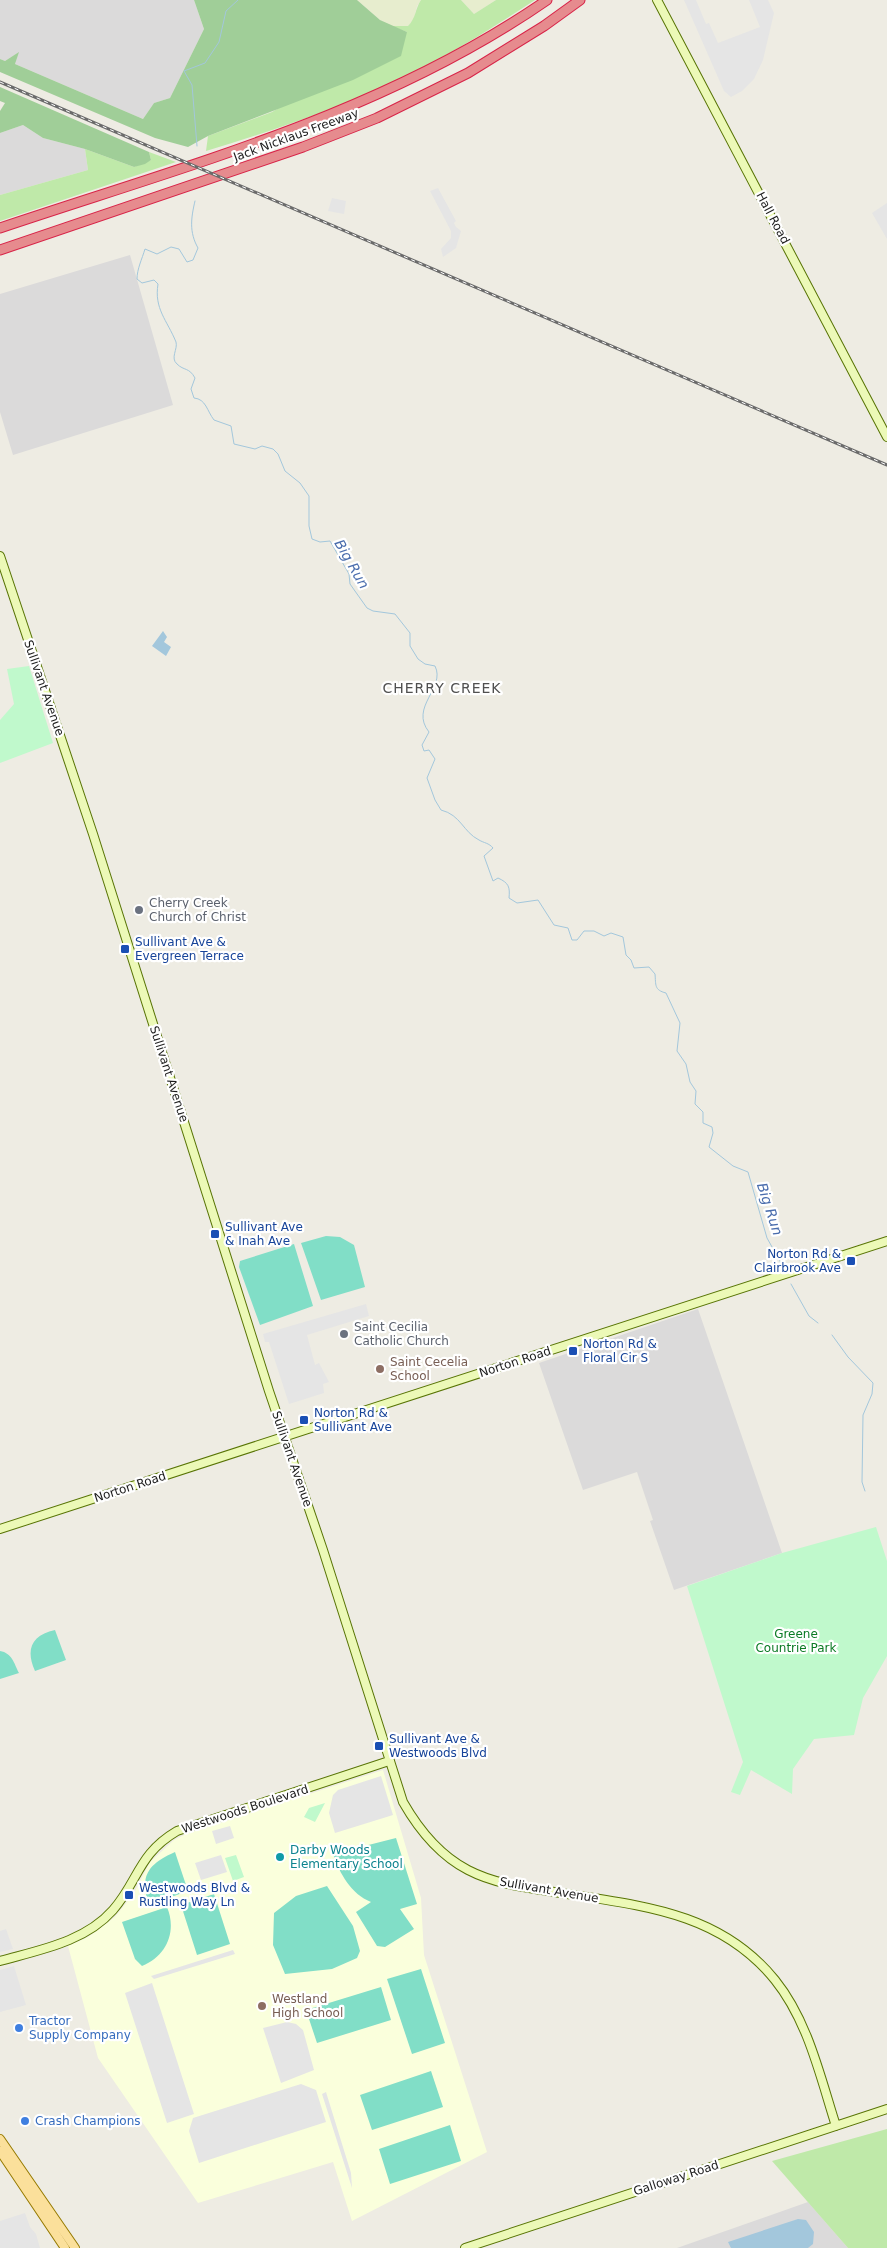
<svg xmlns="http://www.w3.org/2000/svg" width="887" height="2248" font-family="'DejaVu Sans',sans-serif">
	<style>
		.residential { fill: #dbdada }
		.education { fill: #faffdc }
		.farmland { fill: #e7edce }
		.grass { fill: #bfe9a9 }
		.forest { fill: #a0ce98 }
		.park { fill: #c0f9cc }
		.pitch { fill: #81dec7 }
		.parking { fill: #e5e5e5 }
		.water { fill: #a3c7dc }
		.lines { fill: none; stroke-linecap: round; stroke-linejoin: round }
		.stream { stroke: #a3c7dc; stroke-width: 1 }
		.secondary-casing { stroke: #587405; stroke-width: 10 }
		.primary-casing { stroke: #967a01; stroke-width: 10 }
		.highway-casing { stroke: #d82448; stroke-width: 11 }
		.secondary { stroke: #ecf9b7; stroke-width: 8 }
		.primary { stroke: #fbe09b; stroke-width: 8 }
		.highway { stroke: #e68b8e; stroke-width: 9 }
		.rail-casing { stroke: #6b6b6b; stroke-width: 3 }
		.rail { stroke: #fff; stroke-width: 1; stroke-dasharray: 4; stroke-linecap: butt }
		.worship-dot { fill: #6b7280; stroke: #fff; stroke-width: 2 }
		.transit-dot { fill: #1a4fb4; stroke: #fff; stroke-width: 2 }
		.education-dot { fill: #8d6e63; stroke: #fff; stroke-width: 2 }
		.culture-dot { fill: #0f9aa8; stroke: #fff; stroke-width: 2 }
		.shop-dot { fill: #3f7fe0; stroke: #fff; stroke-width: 2 }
		.labels { text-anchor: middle; stroke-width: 4.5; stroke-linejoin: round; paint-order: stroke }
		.street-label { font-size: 12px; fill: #1d1d1d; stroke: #fff }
		.worship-label { font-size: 12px; fill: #5b616d; stroke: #fff; text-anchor: start }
		.transit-label { font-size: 12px; fill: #164399; stroke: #fff; text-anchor: start }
		.education-label { font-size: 12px; fill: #785e54; stroke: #fff; text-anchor: start }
		.park-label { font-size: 12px; fill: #0c7b25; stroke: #fff }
		.culture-label { font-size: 12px; fill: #0d838f; stroke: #fff; text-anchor: start }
		.shop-label { font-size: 12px; fill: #366cbe; stroke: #fff; text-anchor: start }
		.water-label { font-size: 14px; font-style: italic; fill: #4a6dad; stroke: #fff }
		.neighbourhood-label { font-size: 14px; letter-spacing: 1px; fill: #505050; stroke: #fff }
	</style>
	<rect width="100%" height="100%" fill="#eeece3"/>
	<path class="residential" d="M0,0h194l10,29 -34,69 -16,5 -11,16 -128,-55 3,-11 -13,8 -5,-2z
		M23,125l20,13 42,11 3,21 -88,25v-62z
		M130,255l43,150 -160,50 -13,-43v-118z
		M698,1309l84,244 -108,37 -24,-69 3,-1 -16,-48 -54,18 -44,-127z
		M808,2202l40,46h-171z"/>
	<path class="education" d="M383,1770l38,128 3,57 63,197 -135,69 -19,-59 -135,41 -100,-145 -30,-112 20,-9 27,-20 19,-24 16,-31 24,-22 12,-6z"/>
	<path class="farmland" d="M357,0h64l-4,6 -3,13 -6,7h-17l-11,-6z
		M461,0h35l-22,14z"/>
	<path class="grass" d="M421,0h40l13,14 22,-14h39c-50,33 -101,65 -156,89 -56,25 -114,44 -173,62l2,-15 64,-24 135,-80 -16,-6h17c8,-8 7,-17 13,-26z
		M85,149l49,18 17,-7 -2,-8 27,10 -176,59v-26l88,-25z
		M887,2129v119h-39l-76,-87z"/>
	<path class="forest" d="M194,0h163l23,20 27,12 -6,24 -48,24 -145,56 -20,11 -33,-9 -155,-66v-13l5,2 14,-9 -4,12 128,55 11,-16 16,-5 34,-69z
		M0,87l149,65 2,8 -6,4 -11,3 -49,-18 -42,-11 -20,-13 -23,8v-22l5,-8 -5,-2z"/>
	<path class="park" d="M29,666l24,77 -53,20v-43l14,-16 -7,-35z
		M876,1527l11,34v95l-24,42 -9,37 -40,4 -21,30 -1,25 -41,-24 -11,25 -9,-3 12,-30 -56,-176 95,-33z
		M325,1803l-10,19 -11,-5 5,-9z
		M236,1855l8,22 -11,4 -8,-23z"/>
	<path class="pitch" d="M326,1236l14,1 14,8 11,42 -44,13 -20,-57z
		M294,1244l19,62 -53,19 -21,-58 1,-6z
		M55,1630l11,30 -31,11c-10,-22 -3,-36 20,-41z
		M0,1651c12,2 14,12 19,22l-19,6z
		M396,1838l21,66 -17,5 14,20 -29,18 -8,-1 -21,-34 15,-10c-20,-8 -31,-28 -38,-48z
		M175,1852l12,36 -2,4 -36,13c-10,-29 -1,-41 26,-53z
		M327,1886l26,40 7,25 -3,7 -25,11 -47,5 -12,-29 1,-32 22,-17z
		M214,1894l16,50 -33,11 -16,-50z
		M167,1907c10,24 0,49 -25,59l-7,-7 -13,-37z
		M421,1969l24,74 -33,11 -25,-75z
		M381,1987l10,33 -74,23 -11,-33z
		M431,2071l12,36 -71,23 -12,-35z
		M450,2125l11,36 -71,23 -11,-35z"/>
	<path class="parking" d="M684,0h12l10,24 3,-1 9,20 42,-16 -11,-27h19l6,13 -11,47 -9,19 -12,12 -11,6 -7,-6z
		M438,188l18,33 -2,2 2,4 5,4 -5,17 -13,9 -2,-8 10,-11v-7l-21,-40z
		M332,198l14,3 -2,13 -16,-3z
		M887,203v36l-15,-26z
		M366,1304l3,12 -62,19 8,30 4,-2 10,19 -6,2 1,9 -35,11 -20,-62h-4l-2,-8z
		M381,1776l12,39 -58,18 -6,-20 4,-18 5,-5z
		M230,1826l4,12 -18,6 -4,-13z
		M221,1855l6,17 -26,8 -6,-17z
		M6,1929l7,20 -13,3v-21z
		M233,1950l2,4 -81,25 -3,-3z
		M14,1966l12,39 -26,7v-42z
		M152,1983l42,131 -27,9 -42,-130z
		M287,2022l9,2 7,6 11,40 -33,13 -18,-55z
		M301,2084l15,6 10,32 -127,41 -10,-32 4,-13z
		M326,2092l25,81 1,15 -30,-94z
		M25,2213l5,14 6,7 4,14h-40v-27z"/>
	<path class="water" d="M163,631l4,6 -3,5 7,5 -5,9 -14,-10z
		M798,2219l8,1 8,12 -1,12 -5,4h-77l-3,-6z"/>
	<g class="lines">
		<path class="stream" d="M197,146l-5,-61 -8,-14 21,-8 14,-21 7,-31 12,-11
			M195,201c-4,17 -6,31 3,47l-5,12 -6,2 -8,-13 -8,-2 -14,7 -12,-5c-3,10 -8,20 -8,30l5,4 12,-3 4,4c-4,25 9,36 18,58 2,7 -6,16 1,22 7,7 12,3 18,14l-4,11 3,9c12,1 13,13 20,22l17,6 3,18 21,5 7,-3 11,3 5,5 7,17 15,12 9,13v30l3,13 8,3 10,-1 19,33 1,10 17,24 6,3 22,3 15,19v13l8,13 7,5 10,2c11,22 -26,41 -6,66l-7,13 2,6 5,-1 6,9 -8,19 8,22 6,10c20,5 22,22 38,30 5,3 10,3 14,8l-9,8 9,25 5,-3c11,5 12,9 11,20l8,5 21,-3 16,25 14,3 4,12h5l7,-9h10l10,5 7,-3 12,4 3,18 5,5 3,8 15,-1 6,7c1,11 -1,16 11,19l14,30 -3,28 9,13 4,18 6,9 -1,13 8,8v11l9,4 1,6 -4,14 24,19 15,6 19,66 14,25
			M791,1284l18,32 9,7
			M832,1335l16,22 25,26 -1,11 -9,21 -1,67 3,9"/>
		<g class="secondary-casing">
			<path id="secondary" d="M657,0l230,437
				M0,556l93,278 176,557 54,159 80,252c16,28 36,53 65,68 25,13 53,17 80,21 84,14 169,17 227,89 33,41 45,96 61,146
				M0,1529l887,-288
				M0,1961c39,-11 85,-19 113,-51 26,-30 25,-56 64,-79l212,-70
				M465,2248l422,-139"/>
		</g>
		<g class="primary-casing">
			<path id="primary" d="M0,2139l75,109
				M0,2151l65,97"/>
		</g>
		<g class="highway-casing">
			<path id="highway" d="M0,228c187,-63 383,-114 547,-228
				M0,250l303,-103 74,-29 91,-45 76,-47 36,-26"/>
		</g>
		<use href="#secondary" class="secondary"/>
		<use href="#primary" class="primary"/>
		<use href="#highway" class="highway"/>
		<g class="rail-casing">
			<path id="rail" d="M0,82l887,383"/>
		</g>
		<use href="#rail" class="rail"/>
	</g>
	<g class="worship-dot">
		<circle cx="139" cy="910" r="5"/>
		<circle cx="344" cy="1334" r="5"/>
	</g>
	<g class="transit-dot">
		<rect x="120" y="944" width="10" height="10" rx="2.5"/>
		<rect x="210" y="1229" width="10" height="10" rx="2.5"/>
		<rect x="846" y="1256" width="10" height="10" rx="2.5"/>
		<rect x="568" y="1346" width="10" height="10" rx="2.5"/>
		<rect x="299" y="1415" width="10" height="10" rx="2.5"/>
		<rect x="374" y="1741" width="10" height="10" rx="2.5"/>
		<rect x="124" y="1890" width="10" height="10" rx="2.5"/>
	</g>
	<g class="education-dot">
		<circle cx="380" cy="1369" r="5"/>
		<circle cx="262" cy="2006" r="5"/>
	</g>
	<circle class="culture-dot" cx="280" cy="1857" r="5"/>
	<g class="shop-dot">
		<circle cx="19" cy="2028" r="5"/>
		<circle cx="25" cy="2121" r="5"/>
	</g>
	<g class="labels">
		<g class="street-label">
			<text transform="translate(296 135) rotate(-20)" y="4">Jack Nicklaus Freeway</text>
			<text transform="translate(773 218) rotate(62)" y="4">Hall Road</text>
			<text transform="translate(44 688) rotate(71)" y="4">Sullivant Avenue</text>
			<text transform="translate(169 1074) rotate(72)" y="4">Sullivant Avenue</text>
			<text transform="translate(515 1362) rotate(-18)" y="4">Norton Road</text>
			<text transform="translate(292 1459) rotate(71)" y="4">Sullivant Avenue</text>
			<text transform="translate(130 1487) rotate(-18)" y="4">Norton Road</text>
			<text transform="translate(245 1809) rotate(-18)" y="4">Westwoods Boulevard</text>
			<text transform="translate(549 1890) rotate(10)" y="4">Sullivant Avenue</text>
			<text transform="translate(676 2178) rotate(-18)" y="4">Galloway Road</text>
		</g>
		<g class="worship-label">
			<text x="149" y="907">Cherry Creek<tspan x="149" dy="14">Church of Christ</tspan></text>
			<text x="354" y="1331">Saint Cecilia<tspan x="354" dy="14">Catholic Church</tspan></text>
		</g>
		<g class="transit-label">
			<text x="135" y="946">Sullivant Ave &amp;<tspan x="135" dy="14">Evergreen Terrace</tspan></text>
			<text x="225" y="1231">Sullivant Ave<tspan x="225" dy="14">&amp; Inah Ave</tspan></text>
			<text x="841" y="1258" text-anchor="end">Norton Rd &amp;<tspan x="841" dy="14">Clairbrook Ave</tspan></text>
			<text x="583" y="1348">Norton Rd &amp;<tspan x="583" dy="14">Floral Cir S</tspan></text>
			<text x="314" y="1417">Norton Rd &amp;<tspan x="314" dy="14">Sullivant Ave</tspan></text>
			<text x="389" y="1743">Sullivant Ave &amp;<tspan x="389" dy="14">Westwoods Blvd</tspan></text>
			<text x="139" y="1892">Westwoods Blvd &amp;<tspan x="139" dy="14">Rustling Way Ln</tspan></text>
		</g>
		<g class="education-label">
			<text x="390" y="1366">Saint Cecelia<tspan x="390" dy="14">School</tspan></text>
			<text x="272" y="2003">Westland<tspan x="272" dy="14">High School</tspan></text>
		</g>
		<g class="park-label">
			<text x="796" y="1638">Greene<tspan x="796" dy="14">Countrie Park</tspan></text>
		</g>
		<g class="culture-label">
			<text x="290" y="1854">Darby Woods<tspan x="290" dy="14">Elementary School</tspan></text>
		</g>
		<g class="shop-label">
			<text x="29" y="2025">Tractor<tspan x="29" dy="14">Supply Company</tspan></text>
			<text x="35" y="2125">Crash Champions</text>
		</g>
		<g class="water-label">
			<text transform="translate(352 564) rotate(60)" y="5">Big Run</text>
			<text transform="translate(770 1209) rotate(72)" y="5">Big Run</text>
		</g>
		<g class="neighbourhood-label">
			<text x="442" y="693">CHERRY CREEK</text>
		</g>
	</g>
</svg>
